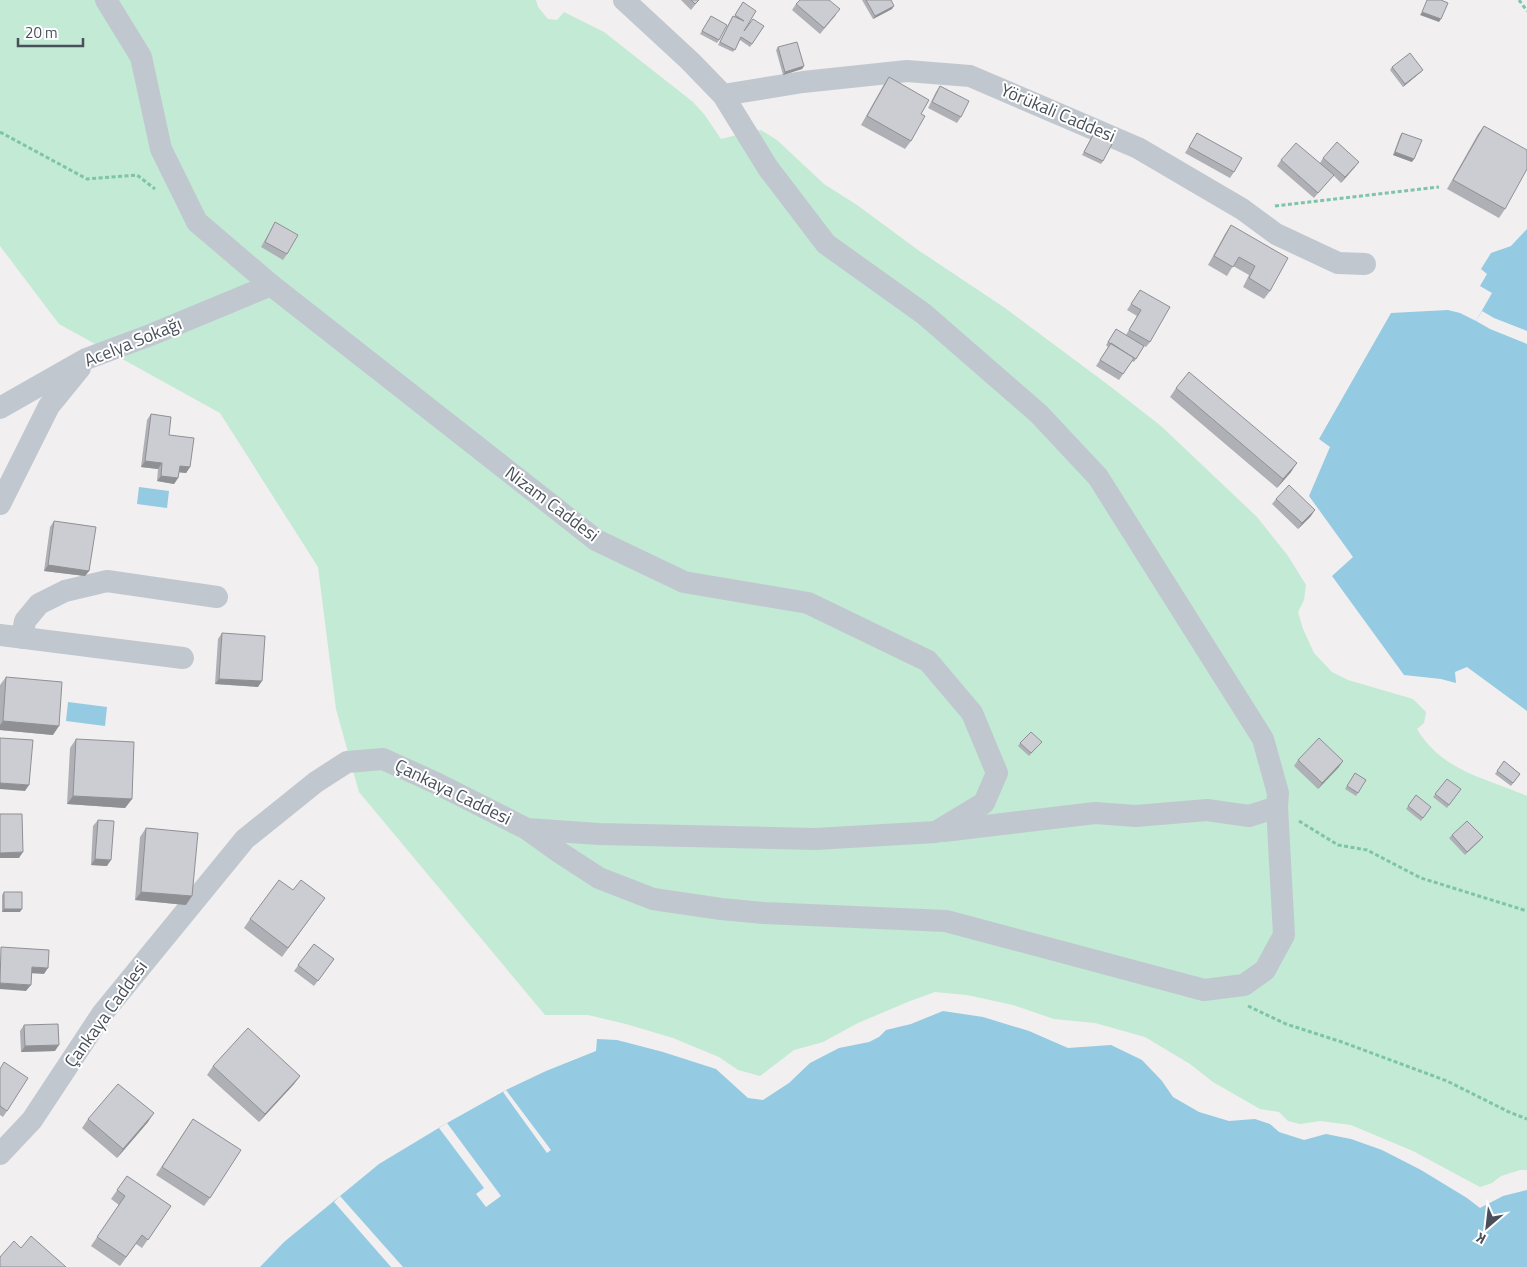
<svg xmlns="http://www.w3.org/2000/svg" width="1527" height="1267" font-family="'Titillium Web',sans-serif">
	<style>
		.green { fill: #c2ead5 }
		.water { fill: #94cae2 }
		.pier { fill: #f1efef }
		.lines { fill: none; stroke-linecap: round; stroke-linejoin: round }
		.path { stroke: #7ec4a9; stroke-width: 3; stroke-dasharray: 4 2.5; stroke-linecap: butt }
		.minor { stroke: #c1c7cf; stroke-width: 22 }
		.wall { fill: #afb0b5 }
		.shaded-wall { fill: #8f9094 }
		.building { fill: #cccdd3; stroke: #8f9094 }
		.labels { text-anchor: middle; stroke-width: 4; stroke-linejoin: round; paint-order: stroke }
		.street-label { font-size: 18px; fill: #49505a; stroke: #fff }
	</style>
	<rect width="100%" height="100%" fill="#f1efef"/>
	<path class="green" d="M0,0h536l2,7 10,12 9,1 7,-8 40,20 89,70 11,12 17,25 27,-7 13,-2 16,10 47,44 33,21 61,45 87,58 106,79 50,39 96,91 31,39 18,29 -2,15 -6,12 5,17 11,24 18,19 16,8 65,19 13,13 -2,11 -7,6c25,42 68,49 110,67v374h-7l-19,6 -9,7 -12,4 -67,-36 -62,-26 -31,-4 -20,3 -12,-3 -9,-9 -19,-3 -47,-27 -23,-18 -45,-27 -50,-14 -41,-4 -41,-14 -46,-10 -32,-3 -25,9 -52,22 -35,19 -29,8 -34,26 -22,-6 -19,-13 -46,-19 -47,-14 -38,-9h-43l-186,-223 -23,-83 -18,-142 -98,-154 -161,-89 -59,-78z"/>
	<path class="water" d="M1527,229v482l-60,-44 -12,5 1,11 -15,-4 -37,-4 -72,-99 21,-19 -44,-61 21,-49 -11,-8 72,-126 57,-3 12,3 16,8 16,-28 -12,-7 7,-12 -6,-5 10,-16 20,-7z
		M139,487l30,4 -2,17 -30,-4z
		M68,702l39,5 -2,19 -39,-5z
		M943,1011l40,6 46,14 39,17 43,-3 31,15 20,21 11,16 26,15 30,9 26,-2 15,5 9,8 25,8 22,-6 25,5 31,11 39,20 46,28 13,10 23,-12 24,-6v77h-1267l24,-25 95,-78 68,-41 59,-33 40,-19 50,-20 1,-12 20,1 46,12 53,17 32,29 15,2 26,-17 21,-20 29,-15 30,-6 10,-5 7,-7 25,-6z"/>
	<path class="pier" d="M1482,311l12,7 33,13v13l-37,-15 -14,-8z
		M506,1090l45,60 -4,3 -44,-61z
		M447,1123l54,73 -15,11 -10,-13 8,-6 -45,-60z
		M340,1196l63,71h-12l-57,-65z"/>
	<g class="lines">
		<path class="path" d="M1519,0l8,11
			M0,132l87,47 50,-4 18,14
			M1275,206l164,-19
			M1299,821l39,24 29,5 54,28 106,33
			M1248,1006l38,18 56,18 105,39 62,31 18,7"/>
		<path class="minor" d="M723,95l80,-13 104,-11 63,5 168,72 104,61 34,25 62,29 27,1
			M0,408l86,-49 67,-25 118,-49
			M0,504l49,-98 31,-38
			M0,635l183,23
			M22,638l3,-17 14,-17 26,-13 42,-10 110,16
			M527,829l32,23 40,26 54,21 68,10 43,4 182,8 258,69 40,-5 21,-15 19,-35 -7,-128 1,-14 -15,-54 -165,-262 -59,-63 -115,-100 -98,-70 -58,-76 -45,-73 -33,-34 -66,-61
			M944,831l151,-18 41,3 71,-6 42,6 28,-9
			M0,1154l32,-34 70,-106 143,-175 71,-57 31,-20 36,-3 53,24 91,46 72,5 216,5 121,-7 48,-29 13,-30 -25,-60 -44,-52 -120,-58 -124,-21 -88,-42 -325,-255 -74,-63 -36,-73 -20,-92 -35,-57"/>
	</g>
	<path class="wall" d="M681,0h18l-8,10z
		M862,0h29l1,9 -19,10z
		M743,2l1,29 20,-5 -14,21 -10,-7 -7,12 -15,-7 13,-26 2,-3 1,1z
		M796,4l40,11 -16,19 -28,-24z
		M711,16l8,24 -2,3 -17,-9z
		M778,47l26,19 -2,3 -19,6 -7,-25z
		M1392,67l29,5 -18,15 -13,-17z
		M889,77l32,37 -10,27 -6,8 -44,-24 22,-39z
		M940,86l21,31 -4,6 -29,-15 8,-16z
		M1484,126l21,83 -6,9 -52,-29 31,-55z
		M1197,133l37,39 -4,6 -45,-25z
		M1402,133l10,29 -19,-7 7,-19z
		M1093,135l10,26 -2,3 -19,-9z
		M1323,158l32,9 -14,16 -8,-8 -19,23 -37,-32 4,-6 39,3z
		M275,222l12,32 -4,6 -22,-13z
		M1231,225l39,66 -6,8 -21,-12 6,-12 -16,-9 -6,10 -19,-11 17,-31z
		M1140,290l10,52 -4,5 -2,-1 -10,16 -2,-1 -13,19 -23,-14 12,-19 -2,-2 10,-16 10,6 11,-19 -10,-6z
		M1176,388l115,84 -14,16 -107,-91z
		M151,414l18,21 21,32 -4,6 -7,-1 -1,6 -4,6 -17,-3 1,-12 -17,-2 6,-47z
		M1276,499l35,17 -13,13 -26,-25z
		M54,521l35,50 -4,5 -41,-5 6,-44z
		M222,633l36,54 -43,-3 3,-45z
		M6,677l47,58 -53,-5v-45z
		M76,739l56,60 -7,9 -58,-4 3,-56z
		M1042,742l-13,14 -11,-10 2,-3z
		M1298,760l41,7 -21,22 -24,-23z
		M1504,761l16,13 -9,12 -16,-12z
		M1355,773l11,7 -10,16 -11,-7z
		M1447,779l14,10 -14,19 -14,-11z
		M1416,795l15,12 -10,14 -15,-12z
		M98,820l9,46 -16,-1 2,-39z
		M146,828l40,77 -51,-5 5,-63z
		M1452,835l29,5 -16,15 -16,-17z
		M293,890l32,8 -43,59 -38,-29 6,-9z
		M4,892l16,20h-18v-17z
		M314,944l20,15 -20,27 -20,-15z
		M24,1025l31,26 -34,1 -1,-21z
		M213,1066l87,10 -6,8 -35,38 -52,-47z
		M0,1068l7,43 -4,6 -3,-2z
		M88,1119l60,3 -31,36 -35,-30z
		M193,1119l17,79 -6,8 -48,-31z
		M127,1176l44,30 -29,42 -6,-4 -16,22 -29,-20 28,-41 -8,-6z"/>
	<path class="shaded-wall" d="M894,6l-2,3 -19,10 2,-3z
		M1422,12l19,7 -2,3 -19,-7z
		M804,66l-2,3 -19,6 2,-3z
		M1423,70l-2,2 -18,15 2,-3z
		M1395,152l19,7 -2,3 -19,-7z
		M1359,162l-4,5 -14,16 4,-6z
		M145,461l17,2 -4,6 -17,-2z
		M1297,463l-6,9 -14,16 6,-9z
		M180,466l10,1 -4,6 -10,-1z
		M161,476l17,2 -4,6 -17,-3z
		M1315,510l-4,6 -13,13 4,-6z
		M48,565l41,6 -4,5 -41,-5z
		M219,679l43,2 -4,6 -43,-3z
		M3,721l56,5 -6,9 -53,-5v-5z
		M1343,761l-4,6 -21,22 4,-6z
		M0,783l29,2 -4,6 -25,-2z
		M73,796l59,3 -7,9 -58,-4z
		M23,852l-4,6h-19v-5z
		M95,859l16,1 -4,6 -16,-1z
		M141,892l51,4 -6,9 -51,-5z
		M4,909h18l-2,3h-18z
		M32,967l16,1 -4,6 -16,-1z
		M0,983l31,2 -5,6 -26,-2z
		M59,1045l-4,6 -34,1 4,-6z
		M300,1076l-6,8 -35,38 6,-8z
		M154,1113l-6,9 -31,36 6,-9z"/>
	<path class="building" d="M691,0h8l-4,4z
		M800,0h29l11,9 -16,19 -28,-24z
		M866,0h25l3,6 -19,10z
		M1427,0h14l7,3 -7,16 -19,-7z
		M743,2l13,9 -12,20 9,-12 11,7 -12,18 -11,-7 -6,13 -15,-8 13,-26 11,5 -9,-6z
		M711,16l16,9 -8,15 -17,-9z
		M797,42l7,24 -19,6 -7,-25z
		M1410,53l13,17 -18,14 -13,-17z
		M889,77l40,23 -8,14 4,2 -14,25 -44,-25z
		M940,86l29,15 -8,16 -29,-15z
		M1484,126l43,24v19l-22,40 -52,-29z
		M1197,133l45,25 -8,14 -45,-25z
		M1402,133l20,7 -8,19 -19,-7z
		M1093,135l19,9 -9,17 -19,-9z
		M1337,142l22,20 -14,15 -22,-19z
		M1296,143l38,32 -16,18 -37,-33z
		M275,222l23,13 -11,19 -22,-12z
		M1231,225l57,33 -18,33 -21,-13 6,-12 -16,-9 -6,10 -19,-11z
		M1140,290l30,17 -20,35 -21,-12 12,-20 -10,-6z
		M1116,329l28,17 -8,13 -28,-17z
		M1111,343l23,15 -11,16 -23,-14z
		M1189,372l108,91 -14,16 -107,-91z
		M151,414l20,3 -2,18 25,3 -4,29 -10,-1 -2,12 -17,-2 1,-13 -17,-2z
		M1289,485l26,25 -13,13 -26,-24z
		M54,521l42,6 -7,44 -41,-6z
		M222,633l43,3 -3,45 -43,-2z
		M6,677l56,5 -3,44 -56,-5z
		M1031,732l11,10 -11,11 -11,-10z
		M0,738l33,2 -4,45 -29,-2z
		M1319,738l24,23 -21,22 -24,-23z
		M76,739l58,3 -2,57 -59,-3z
		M1504,761l16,13 -7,9 -16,-12z
		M1355,773l11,7 -8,13 -11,-7z
		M1447,779l14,10 -12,16 -14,-11z
		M1416,795l15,12 -8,11 -15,-12z
		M0,814h22l1,38 -23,1z
		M98,820l16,1 -3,39 -16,-1z
		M1467,821l16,16 -16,15 -15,-17z
		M146,828l52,5 -6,63 -51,-4z
		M279,880l14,10 8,-10 24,18 -37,50 -38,-29z
		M4,892h18v17h-18z
		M314,944l20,15 -16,22 -20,-16z
		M1,947l48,3 -1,18 -16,-1 -1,18 -31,-2z
		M58,1024l1,21 -34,1 -1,-21z
		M248,1028l52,48 -35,38 -52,-48z
		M4,1062l24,16 -21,33 -7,-5v-37z
		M118,1084l36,29 -31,36 -35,-30z
		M193,1119l48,31 -31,48 -48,-31z
		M127,1176l44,30 -23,34 -6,-5 -16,22 -29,-20 28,-41 -8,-6z
		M31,1236l35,31h-66v-10l14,-16 7,7z"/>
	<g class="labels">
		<g class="street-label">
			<text transform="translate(1058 113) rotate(23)" y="6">Yörükali Caddesi</text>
			<text transform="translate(133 342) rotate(-22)" y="6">Acelya Sokağı</text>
			<text transform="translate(552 504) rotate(37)" y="6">Nizam Caddesi</text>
			<text transform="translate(453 792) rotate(26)" y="6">Çankaya Caddesi</text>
			<text transform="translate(106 1014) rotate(-54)" y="6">Çankaya Caddesi</text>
		</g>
	</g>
	<g transform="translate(1487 1227) rotate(208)" stroke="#ffffff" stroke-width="4" paint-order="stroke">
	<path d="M0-4L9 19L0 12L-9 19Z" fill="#49505a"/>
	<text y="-8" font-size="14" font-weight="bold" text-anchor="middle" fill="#49505a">K</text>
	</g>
	<path d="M18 38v8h65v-8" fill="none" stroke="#49505a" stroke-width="2.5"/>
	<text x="25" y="38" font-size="15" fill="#49505a" stroke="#ffffff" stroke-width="4" paint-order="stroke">20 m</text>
</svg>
